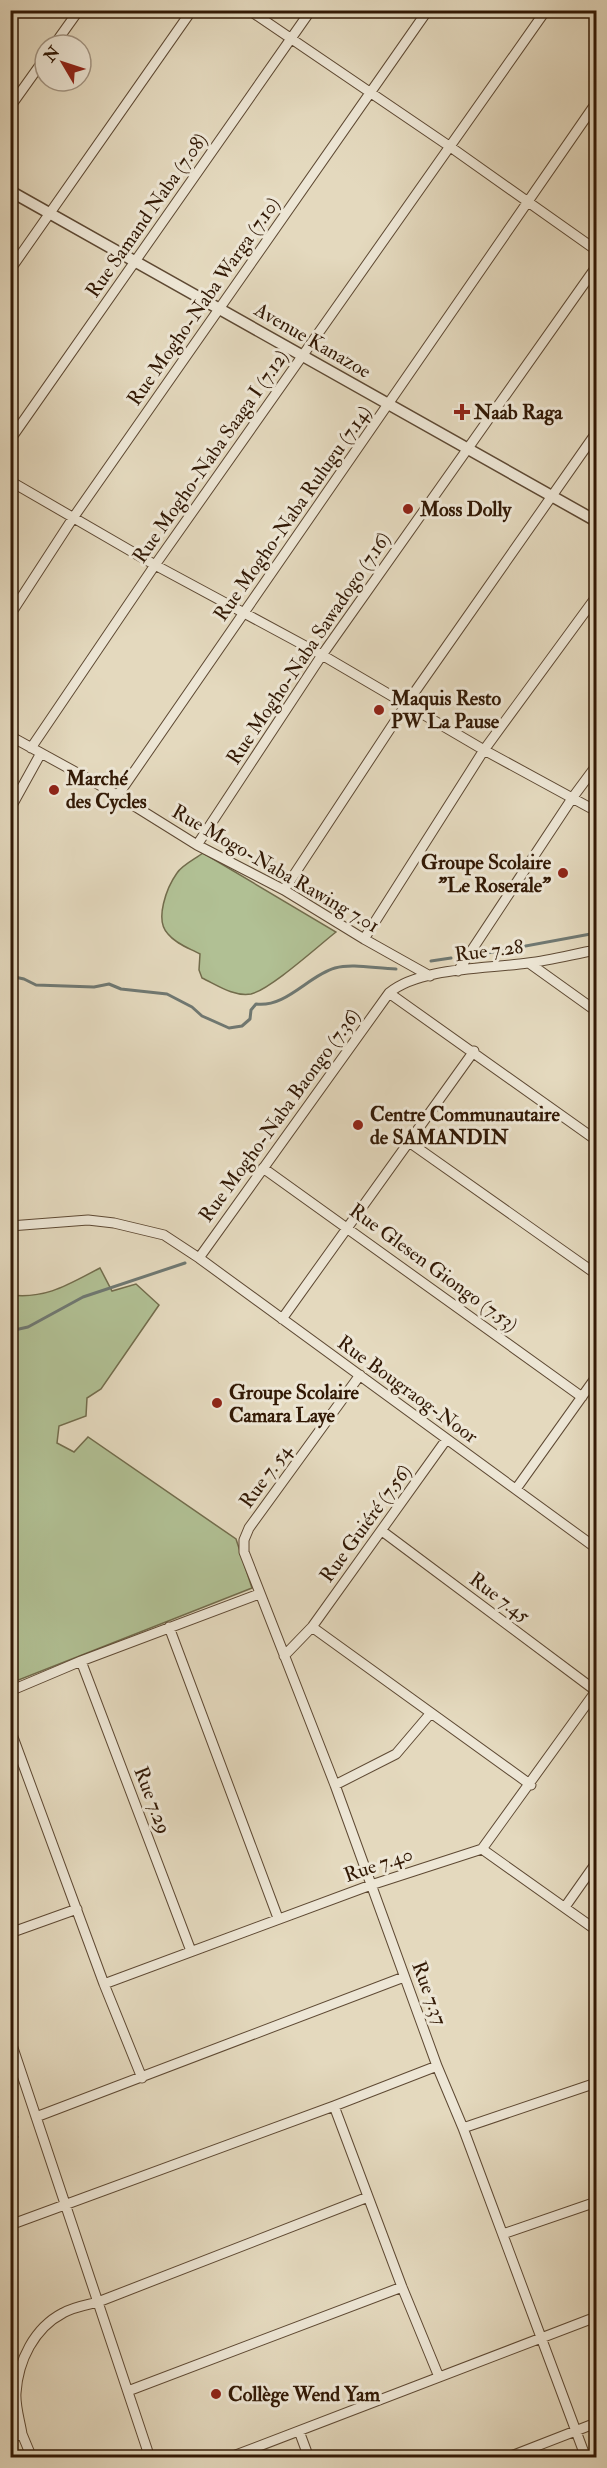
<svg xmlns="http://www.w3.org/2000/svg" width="607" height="2468" font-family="'IM FELL Double Pica',serif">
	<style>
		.green { fill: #b1c094; stroke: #726c4c; stroke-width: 1.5 }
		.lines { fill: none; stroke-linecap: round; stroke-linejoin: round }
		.stream { stroke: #6f7872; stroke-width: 3 }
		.minor-casing { stroke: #5e4933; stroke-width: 11 }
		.tertiary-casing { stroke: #5e4933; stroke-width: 13 }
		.minor { stroke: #ede6d5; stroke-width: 9 }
		.tertiary { stroke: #ede6d5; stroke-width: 10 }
		.poi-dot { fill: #8f2418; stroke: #ede6d5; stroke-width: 2 }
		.labels { text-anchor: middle; stroke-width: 6; stroke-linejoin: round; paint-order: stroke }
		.street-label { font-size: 20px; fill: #321905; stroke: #ede6d5 }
		.poi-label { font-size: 20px; font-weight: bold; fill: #321905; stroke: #ede6d5; text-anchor: start }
	</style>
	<rect width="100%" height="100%" fill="#e4d9be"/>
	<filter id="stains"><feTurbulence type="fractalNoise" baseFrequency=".00333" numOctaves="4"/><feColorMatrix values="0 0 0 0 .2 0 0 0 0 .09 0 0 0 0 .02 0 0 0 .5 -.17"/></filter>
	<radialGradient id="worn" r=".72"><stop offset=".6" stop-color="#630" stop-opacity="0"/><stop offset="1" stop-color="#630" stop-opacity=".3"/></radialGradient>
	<path class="green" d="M203,853l133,79c-18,14 -65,57 -85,62 -17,3 -34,-9 -49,-16l-3,-8 1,-16c-11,-6 -24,-10 -32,-20 -14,-14 -1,-47 9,-61 5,-8 18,-14 26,-20z
		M100,1268l12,23 24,-7 23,21 -58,84 -14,9 -1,18 -27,10 -2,17 17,9 14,-15 148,102 16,49 -241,95v-388c36,4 58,-11 89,-27z"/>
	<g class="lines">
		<path class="stream" d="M482,954l114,-21
			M431,961l20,-3
			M10,976l14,3 12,6 58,2 15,-3 12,5 46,5 25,13 10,9 27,12 13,-2 8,-7 1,-9 5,-6c30,4 53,-29 79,-36 18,-5 43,1 61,1
			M10,1331l18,-4 55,-30 102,-34
			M10,2139l7,-2"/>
		<g class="minor-casing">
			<path id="minor" d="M249,10l200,136 147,104
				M54,45l25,-35
				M10,107l35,-49
				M10,270l182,-260
				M10,440l301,-430
				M10,481l145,84 167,90 162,95 112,61
				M10,615l63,-97 355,-508
				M10,736l102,56 85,53 87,45 80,49 66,37
				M31,748l124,-183 391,-555
				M118,795l478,-692
				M10,809l31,-56
				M197,845l125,-190 274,-388
				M284,890l123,-187 189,-270
				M364,939l120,-189 112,-153
				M529,963l67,48
				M458,971l115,-174 23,-31
				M389,993l207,147
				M409,1142l187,132
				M263,1168l319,229
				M10,1226l78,-6 26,3 50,12 35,23 397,290
				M199,1258l190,-265c31,-26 99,-24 139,-30 23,-3 46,-9 68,-13
				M282,1319l192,-268
				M360,1375l-111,153 -5,12v12l91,233 102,281 26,62 123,330
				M516,1489l80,-112
				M382,1531l214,160
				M169,1627l109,291
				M312,1627l219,158
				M284,1656l28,-29 134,-187
				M81,1661l110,290
				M10,1691l71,-30 178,-67
				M10,1729l94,255 38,94
				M335,1785l61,-31 34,-40
				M482,1849l114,81
				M565,1907l31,-44
				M10,1933l67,-24
				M104,1984l267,-99 111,-36 114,-158
				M10,2039l140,419
				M334,2106l68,181 37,90
				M36,2117l368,-140
				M463,2128l133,-45
				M10,2225l324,-119 103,-40
				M503,2234l93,-32
				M128,2391l274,-104
				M299,2431l10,27
				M22,2434c-2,-13 -7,-28 -6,-41 2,-32 18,-65 47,-80 10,-6 23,-8 35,-11l270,-105
				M10,2438l12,-4 10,24
				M228,2458l368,-141
				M506,2458l90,-35"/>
		</g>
		<g class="tertiary-casing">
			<path id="tertiary" d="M10,191l586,330"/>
		</g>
		<use href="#minor" class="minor"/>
		<use href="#tertiary" class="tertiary"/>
	</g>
	<g class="poi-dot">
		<path d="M459 403h6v6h6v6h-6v6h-6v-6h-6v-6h6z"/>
		<circle cx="408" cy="509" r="6"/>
		<circle cx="379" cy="710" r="6"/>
		<circle cx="54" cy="790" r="6"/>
		<circle cx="563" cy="873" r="6"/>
		<circle cx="358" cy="1125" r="6"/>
		<circle cx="217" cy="1403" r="6"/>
		<circle cx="216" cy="2394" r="6"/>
	</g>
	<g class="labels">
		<g class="street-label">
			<text transform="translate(146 215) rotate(-55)" y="7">Rue Samand Naba (7.08)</text>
			<text transform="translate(203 301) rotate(-55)" y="7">Rue Mogho-Naba Warga (7.10)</text>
			<text transform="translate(313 340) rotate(30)" y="7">Avenue Kanazoe</text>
			<text transform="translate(210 456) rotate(-55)" y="7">Rue Mogho-Naba Saaga I (7.12)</text>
			<text transform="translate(292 513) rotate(-55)" y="7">Rue Mogho-Naba Rulugu (7.14)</text>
			<text transform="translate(308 648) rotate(-56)" y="7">Rue Mogho-Naba Sawadogo (7.16)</text>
			<text transform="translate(276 868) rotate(30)" y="7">Rue Mogo-Naba Rawing 7.01</text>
			<text transform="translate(489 950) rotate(-7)" y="7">Rue 7.28</text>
			<text transform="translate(279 1115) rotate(-54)" y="7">Rue Mogho-Naba Baongo (7.36)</text>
			<text transform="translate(434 1267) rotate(36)" y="7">Rue Glesen Giongo (7.53)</text>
			<text transform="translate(408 1389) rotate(36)" y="7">Rue Bougraog-Noor</text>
			<text transform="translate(265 1476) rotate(-54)" y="7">Rue 7. 54</text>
			<text transform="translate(365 1523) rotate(-54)" y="7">Rue Guiéré (7.56)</text>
			<text transform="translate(500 1597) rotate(37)" y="7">Rue 7.45</text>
			<text transform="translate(153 1800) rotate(69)" y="7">Rue 7.29</text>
			<text transform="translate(378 1864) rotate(-19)" y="7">Rue 7.40</text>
			<text transform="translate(430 1993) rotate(70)" y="7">Rue 7.37</text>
		</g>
		<g class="poi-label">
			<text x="474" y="419">Naab Raga</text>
			<text x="420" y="516">Moss Dolly</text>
			<text x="391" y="705">Maquis Resto<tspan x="391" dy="23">PW La Pause</tspan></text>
			<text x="66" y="785">Marché<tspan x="66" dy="23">des Cycles</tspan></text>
			<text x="551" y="869" text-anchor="end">Groupe Scolaire<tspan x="551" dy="23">"Le Roserale"</tspan></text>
			<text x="370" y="1121">Centre Communautaire<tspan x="370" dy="23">de SAMANDIN</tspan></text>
			<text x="229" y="1399">Groupe Scolaire<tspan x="229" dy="23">Camara Laye</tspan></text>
			<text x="228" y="2401">Collège Wend Yam</text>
		</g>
	</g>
	<rect width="607" height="2468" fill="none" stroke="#e4d9be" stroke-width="36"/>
	<rect x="12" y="12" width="583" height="2444" fill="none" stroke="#321905" stroke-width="3"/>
	<rect x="18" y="18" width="571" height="2432" fill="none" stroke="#321905" stroke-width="1.5"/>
	<g transform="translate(63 63) rotate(309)"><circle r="28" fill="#ede6d5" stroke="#a29482" stroke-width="1.5"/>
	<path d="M0-4.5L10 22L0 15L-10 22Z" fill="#8f2418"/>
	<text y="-9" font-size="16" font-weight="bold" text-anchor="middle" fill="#321905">N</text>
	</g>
	<rect width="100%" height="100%" filter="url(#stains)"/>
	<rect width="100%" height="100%" fill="url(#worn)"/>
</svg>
